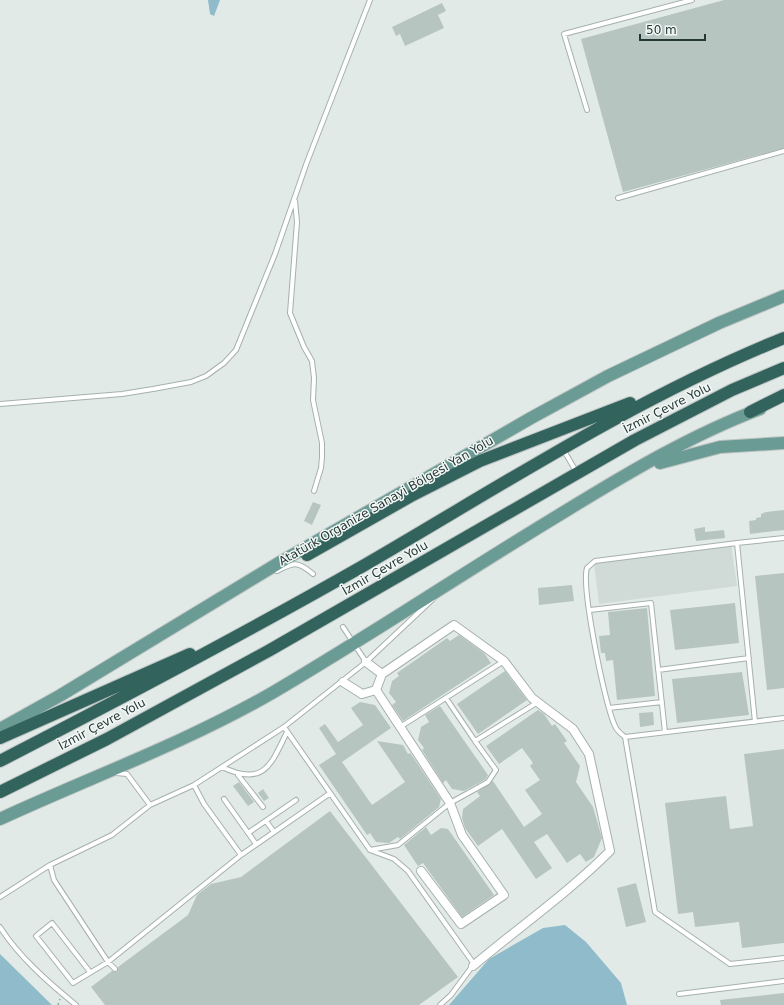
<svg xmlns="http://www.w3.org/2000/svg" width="784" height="1005" font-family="'DejaVu Sans',sans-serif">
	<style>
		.built { fill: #d0dad6 }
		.water { fill: #8fbbca }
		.building { fill: #b7c5c1 }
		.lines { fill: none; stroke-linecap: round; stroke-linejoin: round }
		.service-casing { stroke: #a5b1ae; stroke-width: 6 }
		.minor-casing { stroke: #a5b1ae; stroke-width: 10 }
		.primary-casing { stroke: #bdc4c3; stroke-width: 14 }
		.motorway-casing { stroke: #bdc4c3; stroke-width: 14 }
		.path { stroke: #85aba3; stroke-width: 1.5; stroke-dasharray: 2 3; stroke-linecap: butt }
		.service { stroke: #fff; stroke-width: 4 }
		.minor { stroke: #fff; stroke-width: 8 }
		.primary { stroke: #6a9b94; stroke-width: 12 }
		.motorway { stroke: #32635d; stroke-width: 12 }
		.labels { text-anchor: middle; stroke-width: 3; stroke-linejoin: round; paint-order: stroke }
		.street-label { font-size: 12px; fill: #243936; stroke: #f2f7f5 }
	</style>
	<rect width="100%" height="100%" fill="#e2eae7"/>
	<path class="built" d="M731,545l6,41 -138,18 -5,-41z"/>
	<path class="water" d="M208,0h12l-6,16 -4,-2z
		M565,925l21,17 35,41 6,22h-178l40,-46 54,-31z
		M0,954l52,51h-52z"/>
	<path class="building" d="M724,0h60v148l-161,44 -42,-153z
		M442,3l4,8 -8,4 6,13 -39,18 -5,-12 -4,2 -4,-9z
		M313,502l8,3 -9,20 -8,-4z
		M784,510v20l-34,4 -1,-13 7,-1v-2l5,-1v-3l5,-2z
		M705,527v5l19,-2 1,8 -29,3 -2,-12z
		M784,573v115l-17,2 -12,-114z
		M572,585l2,16 -35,4 -1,-17z
		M735,603l4,40 -64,7 -5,-40z
		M647,608l8,88 -38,4 -4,-40 -7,1 -1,-8h-4l-2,-17 11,-1 -2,-23z
		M459,635l25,18 7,10 -88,58 -11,-16 4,-3 -7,-9 3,-12 7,-5 -2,-3 50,-35 3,3z
		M505,671l22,29 -49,34 -21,-30z
		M742,672l7,43 -72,8 -5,-44z
		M360,702l15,3 16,23 -49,34 30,43 33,-23 -28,-41 26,4 5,9 2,-1 3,4 28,42 -2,8 -39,32 -2,-2 -9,6 -13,-1 -6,-9 -3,2 -48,-70 17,-11 -17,-26 6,-4 13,18 25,-17 -12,-17z
		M440,706l48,69 -2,4 -22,12 -12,-2 -6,-9 -3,3 -21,-33 2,-2 -6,-8 3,-13 8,-5 -4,-7z
		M538,710l6,4 8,12 3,-2 12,17 -3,2 16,23 -4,16 17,25 9,31 -8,19 -8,5 -6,-8 -13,9 -20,-29 -13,8 18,26 -16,11 -34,-50 -24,17 -13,-18 -3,-10 1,-9 17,-13 -3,-4 16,-11 31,46 18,-13 -17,-24 15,-10 -10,-14 3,-3 -11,-15 -23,16 -13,-18z
		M653,712l1,13 -14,2 -1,-14z
		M784,749v194l-42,5 -3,-26 -44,5 -2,-15 -15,2 -13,-111 61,-7 4,33 23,-3 -9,-72z
		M239,782l15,20 -6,4 -15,-20z
		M263,789l6,9 -5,3 -6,-8z
		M330,811l128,166 -39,28h-314l-14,-18 21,-16 5,1 1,-5 70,-52 9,-20 14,-11 30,-7z
		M426,827l5,8 10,-7 7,1 46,66 -32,22 -39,-54 -5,3 -14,-21z
		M636,883l10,39 -20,5 -9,-39z
		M784,993v12h-63l-1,-5z"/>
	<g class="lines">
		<g class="service-casing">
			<path id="service" d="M587,110l-23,-76 128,-34
				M618,198l166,-47
				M295,201l2,21 -7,91 14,34 8,14 2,17 -1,22 9,43v14l-1,11 -7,23
				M0,404l122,-10 31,-5 38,-7 15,-6 18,-13 12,-13 39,-96 32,-92 63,-162
				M563,449l14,24
				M277,571c17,-9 21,-10 36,3
				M590,610l61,-7 14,129
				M366,662l67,-63
				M658,670l91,-12
				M446,698l29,43
				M609,708l53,-6
				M784,718l-159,19 30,175 75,52 54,-6
				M755,722l-18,-179 47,-5
				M284,727l86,123 24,9 14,12 66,93 -23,31 -11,10
				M400,727l104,-66
				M625,737c-4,-3 -8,-6 -10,-11 -10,-20 -34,-139 -28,-158l8,-7 142,-18
				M222,767c42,20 49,-2 65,-35
				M116,773l11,1 23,31
				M238,775l25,32
				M194,785l10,19 37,51
				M224,799l32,45
				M266,821l8,11
				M248,833l48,-33
				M370,850l28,-5 52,-42 38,-21 8,-12 -21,-29 63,-39
				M50,865l62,-30 38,-30 44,-20 90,-58 82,-65 -23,-35
				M0,897l50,-32 4,15 54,82 133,-107 88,-61
				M0,927c19,30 49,56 76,78
				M90,972l-38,-49 -16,13 37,47 35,-21 7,7
				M679,994l105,-13"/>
		</g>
		<g class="minor-casing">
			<path id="minor" d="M382,674l72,-49 50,36 28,37 41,31 16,25 21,97c-42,42 -92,77 -137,115
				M343,682l19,12 14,-4 6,-16 -16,-12
				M376,690l74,113 12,32 42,60 -43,29 -40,-53"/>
		</g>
		<g class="primary-casing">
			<path id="primary" d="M660,463l60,-16 64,-4
				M0,729l61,-34 221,-134 249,-143 77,-42 111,-53 65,-27
				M0,819c91,-42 185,-76 272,-126 99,-58 194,-122 292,-181 62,-38 127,-77 196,-103"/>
		</g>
		<g class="motorway-casing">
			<path id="motorway" d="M750,412l34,-17
				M307,555l104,-59 69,-35 150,-58
				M0,738l190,-84
				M0,761c122,-63 244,-127 363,-195 138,-80 272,-168 421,-228
				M0,792l107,-53 163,-89 365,-210 97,-50 52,-22"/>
		</g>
		<path class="path" d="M58,1005l2,-6"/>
		<use href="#service" class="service"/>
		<use href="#minor" class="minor"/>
		<use href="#primary" class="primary"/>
		<use href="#motorway" class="motorway"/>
	</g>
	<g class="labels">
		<g class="street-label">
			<text transform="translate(667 408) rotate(-27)" y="4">İzmir Çevre Yolu</text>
			<text transform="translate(386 501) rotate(-30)" y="4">Atatürk Organize Sanayi Bölgesi Yan Yolu</text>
			<text transform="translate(385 568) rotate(-30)" y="4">İzmir Çevre Yolu</text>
			<text transform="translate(102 724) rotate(-28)" y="4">İzmir Çevre Yolu</text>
		</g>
	</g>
	<path d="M640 34v6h65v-6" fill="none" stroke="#243936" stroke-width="2"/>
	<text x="646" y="34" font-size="12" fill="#243936" stroke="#f2f7f5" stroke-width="3" paint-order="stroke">50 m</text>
</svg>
